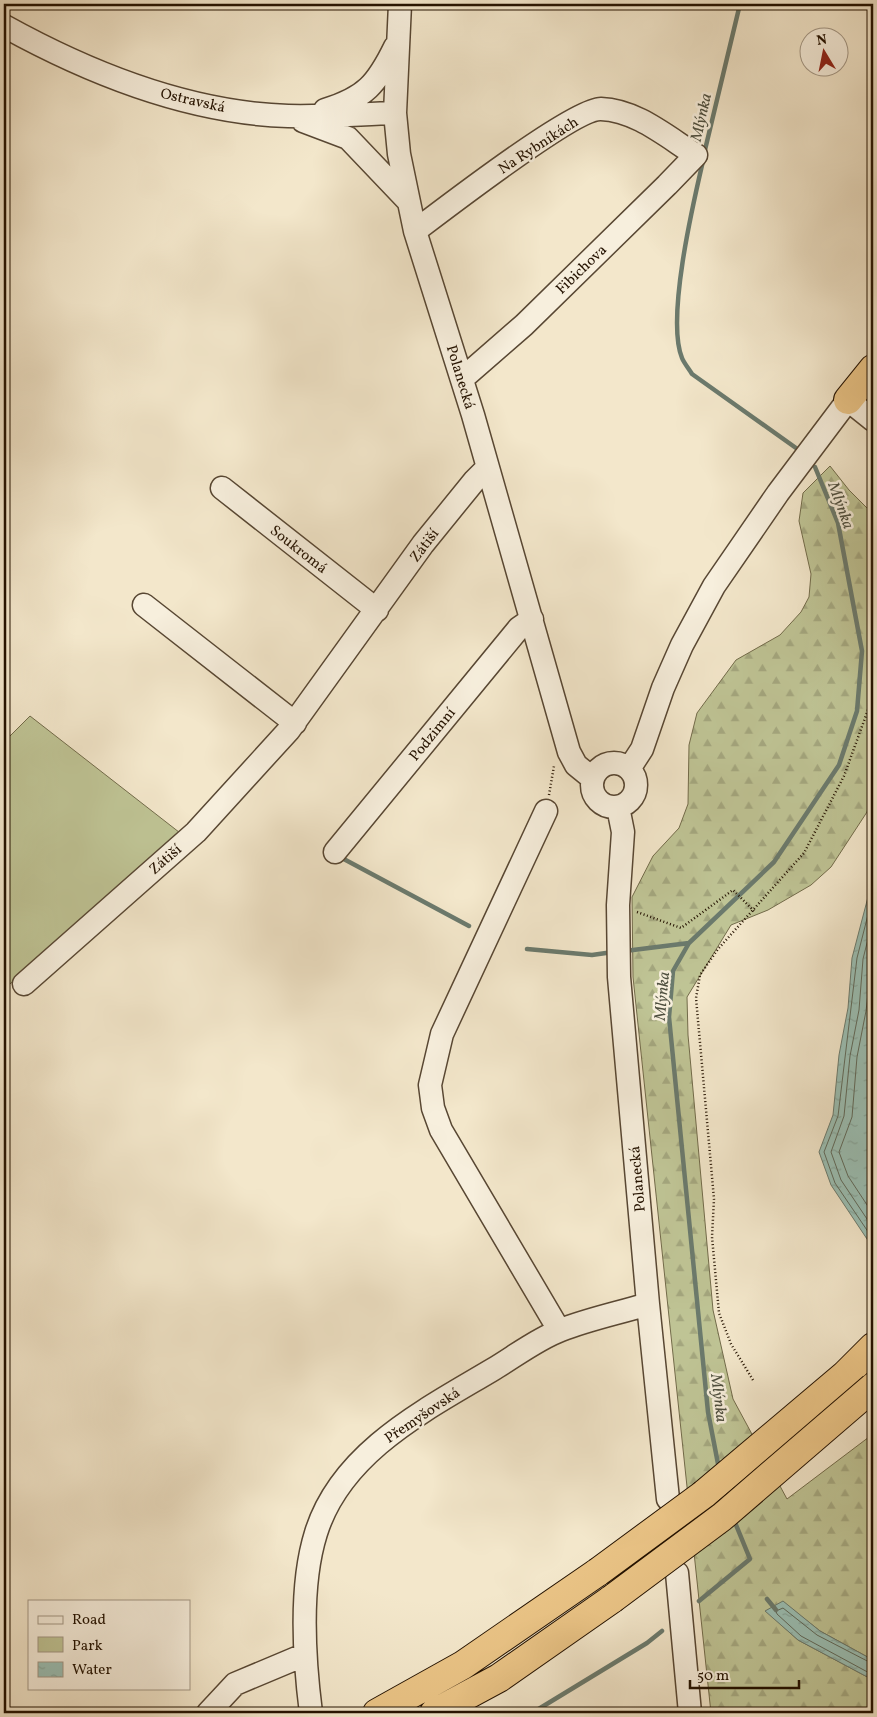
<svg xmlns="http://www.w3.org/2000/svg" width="877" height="1717" font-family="Vollkorn,serif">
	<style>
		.green { fill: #bfc495; stroke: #726b4a }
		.forest { fill: url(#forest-firs); stroke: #726b4a }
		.water { fill: url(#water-ripples); stroke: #6b7a6d }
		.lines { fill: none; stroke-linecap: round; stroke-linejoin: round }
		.shore { stroke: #60695a; stroke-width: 1 }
		.stream { stroke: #6b7a6d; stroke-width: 4.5 }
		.minor-casing { stroke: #584733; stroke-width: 25 }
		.highway-casing { stroke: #241200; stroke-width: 30 }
		.path { stroke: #241200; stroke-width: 2.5; stroke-dasharray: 1 2.5; stroke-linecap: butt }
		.minor { stroke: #f7efdd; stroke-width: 22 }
		.highway { stroke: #eac486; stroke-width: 28 }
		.highway-bridge-casing { stroke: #241200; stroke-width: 30; stroke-linecap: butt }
		.highway-bridge { stroke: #eac486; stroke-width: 28 }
		.labels { text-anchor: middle; stroke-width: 5; stroke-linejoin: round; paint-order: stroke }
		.street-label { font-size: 15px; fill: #241200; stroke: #f7efdd }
		.water-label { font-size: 16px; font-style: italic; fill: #4e4f3f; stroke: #f7efdd }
	</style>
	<defs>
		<pattern id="forest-firs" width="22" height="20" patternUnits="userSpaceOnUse" patternTransform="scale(1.25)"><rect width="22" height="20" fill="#bfc495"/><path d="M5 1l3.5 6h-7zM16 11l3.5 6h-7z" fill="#a4a77f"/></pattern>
		<pattern id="water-ripples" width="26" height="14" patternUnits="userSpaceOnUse" patternTransform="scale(1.25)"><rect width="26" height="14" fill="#9bc0b5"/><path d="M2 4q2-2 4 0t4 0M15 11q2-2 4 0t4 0" fill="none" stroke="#85a49a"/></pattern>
	</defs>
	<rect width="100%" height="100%" fill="#f3e7cb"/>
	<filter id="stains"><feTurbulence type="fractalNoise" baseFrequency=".004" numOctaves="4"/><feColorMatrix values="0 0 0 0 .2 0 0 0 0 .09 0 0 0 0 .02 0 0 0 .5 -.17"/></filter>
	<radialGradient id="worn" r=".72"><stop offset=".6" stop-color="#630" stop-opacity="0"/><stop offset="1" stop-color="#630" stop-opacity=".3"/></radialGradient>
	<path class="green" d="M30,716l154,120 -180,153v-247z"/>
	<path class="forest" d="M830,466l19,24 24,24v274l-6,24 -36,55 -20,18 -43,25 -37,15 -44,72 1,38 25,275 20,89 54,100 86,-65v226l-53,-29 -37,-29 -17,9 32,29 75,40v33h-162l-78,-736 -1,-80 21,-41 26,-28 9,-24 1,-59 8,-32 39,-53 44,-25 21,-23 8,-15 2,-23 -12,-53 4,-28z"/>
	<path class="water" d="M873,878v370l-42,-63 -12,-33 14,-37 6,-60 9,-47 4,-50z
		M783,1601l37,30 53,29v20l-75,-40 -33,-29z"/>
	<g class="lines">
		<path class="shore" d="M873,895l-16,63 -19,158 -14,36 11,31 38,56
			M873,919l-10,40 -4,51 -9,46 -6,60 -13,36 10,28 32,48
			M873,949l-7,62 -9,46 -5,60 -13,35 9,24 25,38
			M873,1664l-56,-29 -34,-27 -7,3 1,3 24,22 72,39"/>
		<path class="stream" d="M704,154l36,-150
			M703,161c-10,43 -37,158 -21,197 2,5 7,11 10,16l104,74
			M340,857l129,69
			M527,949l65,6 21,-3
			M625,951l64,-8
			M719,1469l-11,-57 -39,-395 4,-46 16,-28 85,-81 65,-97 18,-54 5,-60 -24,-128 -23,-56
			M767,1599l9,11
			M699,1601l51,-42 -16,-39
			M532,1713l115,-70 15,-12"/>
		<g class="minor-casing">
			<path id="minor" d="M400,4l-5,109 4,41 16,77 58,184 96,337 7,13 16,13
				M4,26c85,47 185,87 284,90 36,1 72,-2 107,-3
				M325,110c40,-12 52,-26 70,-63
				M303,121l45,17 60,63
				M415,231c28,-21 160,-123 186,-122 35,1 66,28 95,46l-29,30 -143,140 -62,54
				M222,488l155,122
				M144,605l151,118
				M592 785a22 22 0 1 1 44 0a22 22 0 1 1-44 0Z
				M629,769l13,-20 21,-61 19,-43 32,-59 64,-93 70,-93 25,20
				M618,807l5,25 -5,73 1,72 29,327 20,195
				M546,811l-104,223 -12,51 3,23 8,22 118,200
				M335,852l184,-224 13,-9
				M24,984l172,-152 93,-102 134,-186 52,-64 12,-12
				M677,1573l13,140
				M208,1713l27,-29 69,-29
				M311,1713c-7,-55 -12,-126 5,-180 25,-81 109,-123 176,-163 22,-13 45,-31 69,-40 28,-11 58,-17 87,-26"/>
		</g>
		<g class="highway-casing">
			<path id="highway" d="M848,400l25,-31
				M704,1494l141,-119 28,-28
				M377,1713l86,-48 135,-93
				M434,1713l65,-35 113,-79"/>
		</g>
		<path class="path" d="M873,492c-6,18 -5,34 0,52
			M549,795l5,-29
			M637,912l44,16 52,-38 21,21
			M753,1380l-22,-36 -12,-31 -7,-76 2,-38 -18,-201 4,-23 18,-26 86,-96 40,-77 29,-80"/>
		<use href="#minor" class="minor"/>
		<use href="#highway" class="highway"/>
		<g class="highway-bridge-casing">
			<path id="highway-bridge" d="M598,1572l106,-78
				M612,1599l110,-82 151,-130"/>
		</g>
		<use href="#highway-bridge" class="highway-bridge"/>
	</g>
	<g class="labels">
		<g class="street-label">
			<text transform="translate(193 100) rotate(13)" y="5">Ostravská</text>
			<text transform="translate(538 145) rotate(-33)" y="5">Na Rybníkách</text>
			<text transform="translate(581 269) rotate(-44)" y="5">Fibichova</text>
			<text transform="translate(461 377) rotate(73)" y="5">Polanecká</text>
			<text transform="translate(424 545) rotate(-53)" y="5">Zátiší</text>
			<text transform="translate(299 549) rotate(38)" y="5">Soukromá</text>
			<text transform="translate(432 734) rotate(-51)" y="5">Podzimní</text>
			<text transform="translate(165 859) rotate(-41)" y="5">Zátiší</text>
			<text transform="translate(637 1179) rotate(-95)" y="5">Polanecká</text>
			<text transform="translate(422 1415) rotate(-34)" y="5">Přemyšovská</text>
		</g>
		<g class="water-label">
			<text transform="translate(700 117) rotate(-77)" y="6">Mlýnka</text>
			<text transform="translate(842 505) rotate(70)" y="6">Mlýnka</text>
			<text transform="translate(661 996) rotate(-85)" y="6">Mlýnka</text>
			<text transform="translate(720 1398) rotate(83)" y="6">Mlýnka</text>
		</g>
	</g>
	<rect width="877" height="1717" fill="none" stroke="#f3e7cb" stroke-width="20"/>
	<rect x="5" y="5" width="867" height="1707" fill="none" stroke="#241200" stroke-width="2.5"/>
	<rect x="10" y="10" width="857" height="1697" fill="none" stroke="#241200"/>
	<rect x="28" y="1600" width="162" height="90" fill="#f7efdd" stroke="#a39785"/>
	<rect x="38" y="1616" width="25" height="8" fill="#f7efdd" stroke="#a39785"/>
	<text x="72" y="1624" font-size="15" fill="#241200">Road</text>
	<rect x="38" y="1637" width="25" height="15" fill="#bfc495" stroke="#a39785"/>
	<text x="72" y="1650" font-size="15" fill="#241200">Park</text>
	<rect x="38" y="1662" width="25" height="15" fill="url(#water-ripples)" stroke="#a39785"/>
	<text x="72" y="1674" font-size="15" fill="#241200">Water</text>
	<g transform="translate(824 52) rotate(350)"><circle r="24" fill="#f7efdd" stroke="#a39785"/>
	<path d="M0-4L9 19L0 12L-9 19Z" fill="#8f2418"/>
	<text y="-8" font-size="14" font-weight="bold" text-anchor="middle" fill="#241200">N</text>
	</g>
	<path d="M690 1680v8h109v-8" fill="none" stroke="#241200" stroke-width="2.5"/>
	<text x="697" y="1680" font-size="15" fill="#241200" stroke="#f7efdd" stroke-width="4" paint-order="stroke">50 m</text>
	<rect width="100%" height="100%" filter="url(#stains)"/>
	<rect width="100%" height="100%" fill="url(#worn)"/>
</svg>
